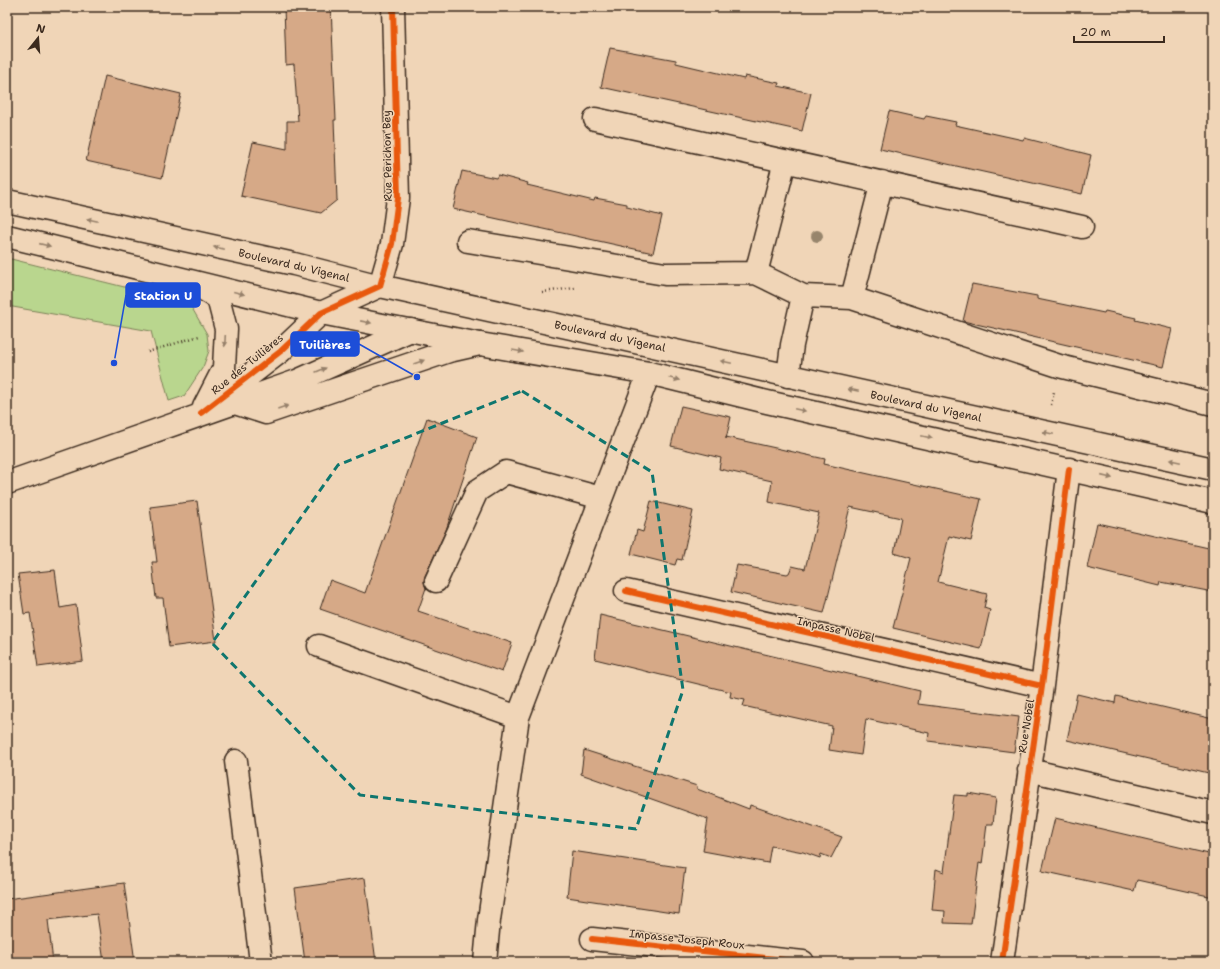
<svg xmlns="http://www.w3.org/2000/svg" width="1220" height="969" font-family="'Shantell Sans',sans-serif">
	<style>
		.green { fill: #b9d68e; stroke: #7a8056 }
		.building { fill: #d6a987; stroke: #3b2a1e }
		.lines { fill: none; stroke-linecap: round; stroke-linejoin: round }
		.minor-casing { stroke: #3b2a1e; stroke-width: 25 }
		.major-casing { stroke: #3b2a1e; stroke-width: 25 }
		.path { stroke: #3b2a1e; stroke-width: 2.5; stroke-dasharray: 1 3; stroke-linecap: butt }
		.minor { stroke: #f0d5b7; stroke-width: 22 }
		.major { stroke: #f0d5b7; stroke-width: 22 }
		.cycleway-casing { stroke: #f0d5b7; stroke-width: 8 }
		.cycleway { stroke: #e8590c; stroke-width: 6 }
		.tree { fill: #97856c }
		.oneway { fill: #96806a }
		.marked { fill: none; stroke: #0f766e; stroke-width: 3; stroke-dasharray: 8 5; stroke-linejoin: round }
		.labels { text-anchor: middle; stroke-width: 3; stroke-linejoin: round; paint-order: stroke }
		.street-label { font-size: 11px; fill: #3b2a1e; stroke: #f0d5b7 }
		.leader { fill: none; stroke: #1d4ed8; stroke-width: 1.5 }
		.callout-dot { fill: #1d4ed8; stroke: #f0d5b7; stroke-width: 1.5 }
		.callout { fill: #1d4ed8; stroke: #1d4ed8; stroke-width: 1.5 }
		.callout-label { font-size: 12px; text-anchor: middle; font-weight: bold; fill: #fff }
	</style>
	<rect width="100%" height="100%" fill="#f0d5b7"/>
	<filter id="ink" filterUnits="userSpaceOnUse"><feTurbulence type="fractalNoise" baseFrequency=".025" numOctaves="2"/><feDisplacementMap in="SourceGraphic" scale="8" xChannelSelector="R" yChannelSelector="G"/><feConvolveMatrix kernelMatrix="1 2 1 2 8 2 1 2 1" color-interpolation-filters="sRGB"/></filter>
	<g filter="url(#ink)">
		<path class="green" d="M7,258l182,45 18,31 2,17 -6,16 -19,29 -15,5 -18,-70 -144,-25z"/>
		<path class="building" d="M284,7h47l5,113h-2l3,80 -16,13 -80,-17 12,-54 34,7v-28h11l-4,-57 -8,1z
			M610,48l66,12v3l68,16 1,-3 34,7 -1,3 33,7 -9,38 -201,-44z
			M105,76l76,18 -19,84 -76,-17z
			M889,111l35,8 2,-3 30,6 -1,3 68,15 1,-2 67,17 -9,39 -202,-45z
			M462,171l34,7 2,-3 30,8 -1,2 67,16 1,-3 32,6v3l35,9 -9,37 -200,-44z
			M972,284l65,12v3l67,14 1,-2 31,7 -1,2 37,9 -9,38 -200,-46z
			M681,406l50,11 -5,22v-2l99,22 -1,5 157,35 -10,42 -22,-5 -11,46 49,12 -3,14 6,2 -9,39 -88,-21 18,-70 -17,-5 7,-35 -51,-11 -26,106 -93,-21 6,-27 50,9 2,-1 3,-7 13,3 14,-56 -50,-11 3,-21 -53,-12 2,-11 -50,-12z
			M427,418l50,19 -31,93 -21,46 -1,6 2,6 -8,23 94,32 -10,29 -182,-63 10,-29 35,13z
			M197,501l19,140 -47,6 -6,-49h-7l-4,-36h5l-7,-55z
			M651,501l42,10 -11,49 -5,-1 -2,6 -44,-11 6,-24 6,2z
			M1097,523l116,26v43l-52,-10 -1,4 -73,-18z
			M55,570l5,38 16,-3 7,56 -45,6 -8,-54 -6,1 -6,-40z
			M600,615l320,76 -2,13 101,13 -5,35 -86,-11 1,-8 -63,-14 -5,36 -32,-5 3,-24 -89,-20 2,-6 -15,-3 1,-5 -136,-33z
			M1077,694l38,9 1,-7 97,23v55l-146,-34z
			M584,750l113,36v3l52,20 1,-4 92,32 -11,21 -10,-4 -1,4 -17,-6 -32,-6 -3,17 -65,-12 5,-32 -127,-45z
			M968,793l28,5 -3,26h-6l-5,40 -3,-1 -8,61 -27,-1 1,-12 -13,-1 4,-41 8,3 10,-77 14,1z
			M1055,818l158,37v42l-76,-17 -3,11 -92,-20z
			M572,851l113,17 -6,46 -112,-17z
			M365,878l11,84h-71l-10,-74z
			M124,883l11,79h-31l-7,-48 -49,6 5,42h-46v-63z"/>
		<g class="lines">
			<g class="minor-casing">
				<path id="minor" d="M595,119l487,108
					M468,241l197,33 91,-1 47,23 49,2 207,68 154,38
					M756,273l29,-112
					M193,283l25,15 8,31 -2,39 -20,39
					M852,298l30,-116
					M788,376l4,-31 11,-49
					M232,402l34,11 183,-62 31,-7
					M201,413l80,-62 40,-38 59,-27 12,-42 6,-46 -5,-191
					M7,483l290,-102 114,-51
					M436,581l41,-90 29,-19 95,26
					M626,591l416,95
					M319,646l199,71
					M236,761l25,201
					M1029,770l184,43
					M592,939l211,23
					M485,962l4,-42 29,-203 131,-344
					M1002,962l40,-276 27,-217"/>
			</g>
			<g class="major-casing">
				<path id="major" d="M7,201l287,63 86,22 833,183
					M7,236l314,77 159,31 169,29 118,29 446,100"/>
			</g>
			<path class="path" d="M542,292l33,-4
				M148,352l51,-16
				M1051,405l3,-13"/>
			<use href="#minor" class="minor"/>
			<use href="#major" class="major"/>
			<g class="cycleway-casing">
				<path id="cycleway" d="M201,413l80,-62 40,-38 59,-27 12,-42 6,-46 -5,-191
					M626,591l416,95
					M592,939l211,23
					M1002,962l40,-276 27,-217"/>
			</g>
			<use href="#cycleway" class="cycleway"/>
		</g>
		<circle class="tree" cx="817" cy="236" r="6"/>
		<defs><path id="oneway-solid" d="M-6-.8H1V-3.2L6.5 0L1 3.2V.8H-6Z"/></defs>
		<g class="oneway">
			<use href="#oneway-solid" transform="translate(92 220) rotate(-168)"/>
			<use href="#oneway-solid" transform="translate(45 245) rotate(13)"/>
			<use href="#oneway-solid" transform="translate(219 248) rotate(-168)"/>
			<use href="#oneway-solid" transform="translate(239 293) rotate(15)"/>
			<use href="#oneway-solid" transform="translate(366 322) rotate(11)"/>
			<use href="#oneway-solid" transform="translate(225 341) rotate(93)"/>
			<use href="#oneway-solid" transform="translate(518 351) rotate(10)"/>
			<use href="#oneway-solid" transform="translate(419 362) rotate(-20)"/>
			<use href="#oneway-solid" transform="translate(726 362) rotate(-168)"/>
			<use href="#oneway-solid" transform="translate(321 370) rotate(-23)"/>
			<use href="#oneway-solid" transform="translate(674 379) rotate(14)"/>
			<use href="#oneway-solid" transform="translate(853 390) rotate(-168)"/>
			<use href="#oneway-solid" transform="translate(283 407) rotate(-19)"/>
			<use href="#oneway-solid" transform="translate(800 410) rotate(12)"/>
			<use href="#oneway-solid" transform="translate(1048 433) rotate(-168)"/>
			<use href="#oneway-solid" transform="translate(927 437) rotate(12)"/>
			<use href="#oneway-solid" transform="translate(1175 461) rotate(-168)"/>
			<use href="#oneway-solid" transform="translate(1107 477) rotate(13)"/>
		</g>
	</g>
	<path class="marked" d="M522,391l130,81 31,218 -47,139 -276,-34 -148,-152 126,-178z"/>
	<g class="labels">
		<g class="street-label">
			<text transform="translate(387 156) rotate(-91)" y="4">Rue Perichon Bey</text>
			<text transform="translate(294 265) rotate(13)" y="4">Boulevard du Vigenal</text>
			<text transform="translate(610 336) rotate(12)" y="4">Boulevard du Vigenal</text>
			<text transform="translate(247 364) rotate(-39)" y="4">Rue des Tuilières</text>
			<text transform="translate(926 406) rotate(12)" y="4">Boulevard du Vigenal</text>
			<text transform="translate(836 629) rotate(13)" y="4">Impasse Nobel</text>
			<text transform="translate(1026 726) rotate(-81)" y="4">Rue Nobel</text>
			<text transform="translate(687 939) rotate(6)" y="4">Impasse Joseph Roux</text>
		</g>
	</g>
	<path class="leader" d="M114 363L126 295M417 377L359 344"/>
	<g class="callout-dot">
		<circle cx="114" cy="363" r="4"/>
		<circle cx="417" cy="377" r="4"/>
	</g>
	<g class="callout">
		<rect x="126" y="283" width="74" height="24" rx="4"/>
		<rect x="291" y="332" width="68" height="24" rx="4"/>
	</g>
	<g class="callout-label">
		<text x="163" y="300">Station U</text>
		<text x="325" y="349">Tuilières</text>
	</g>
	<rect width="1220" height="969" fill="none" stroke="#f0d5b7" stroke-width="24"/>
	<rect x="12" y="12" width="1196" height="945" fill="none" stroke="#3b2a1e" stroke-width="1.5" filter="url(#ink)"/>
	<g transform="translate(38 38) rotate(17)" stroke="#f0d5b7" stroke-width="3" paint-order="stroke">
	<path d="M0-3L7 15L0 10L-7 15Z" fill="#3b2a1e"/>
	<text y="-6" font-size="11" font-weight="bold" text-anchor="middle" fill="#3b2a1e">N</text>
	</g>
	<path d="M1074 36v6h90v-6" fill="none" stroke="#3b2a1e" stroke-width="2"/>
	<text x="1080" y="36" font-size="12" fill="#3b2a1e" stroke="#f0d5b7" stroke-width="3" paint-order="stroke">20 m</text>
</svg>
